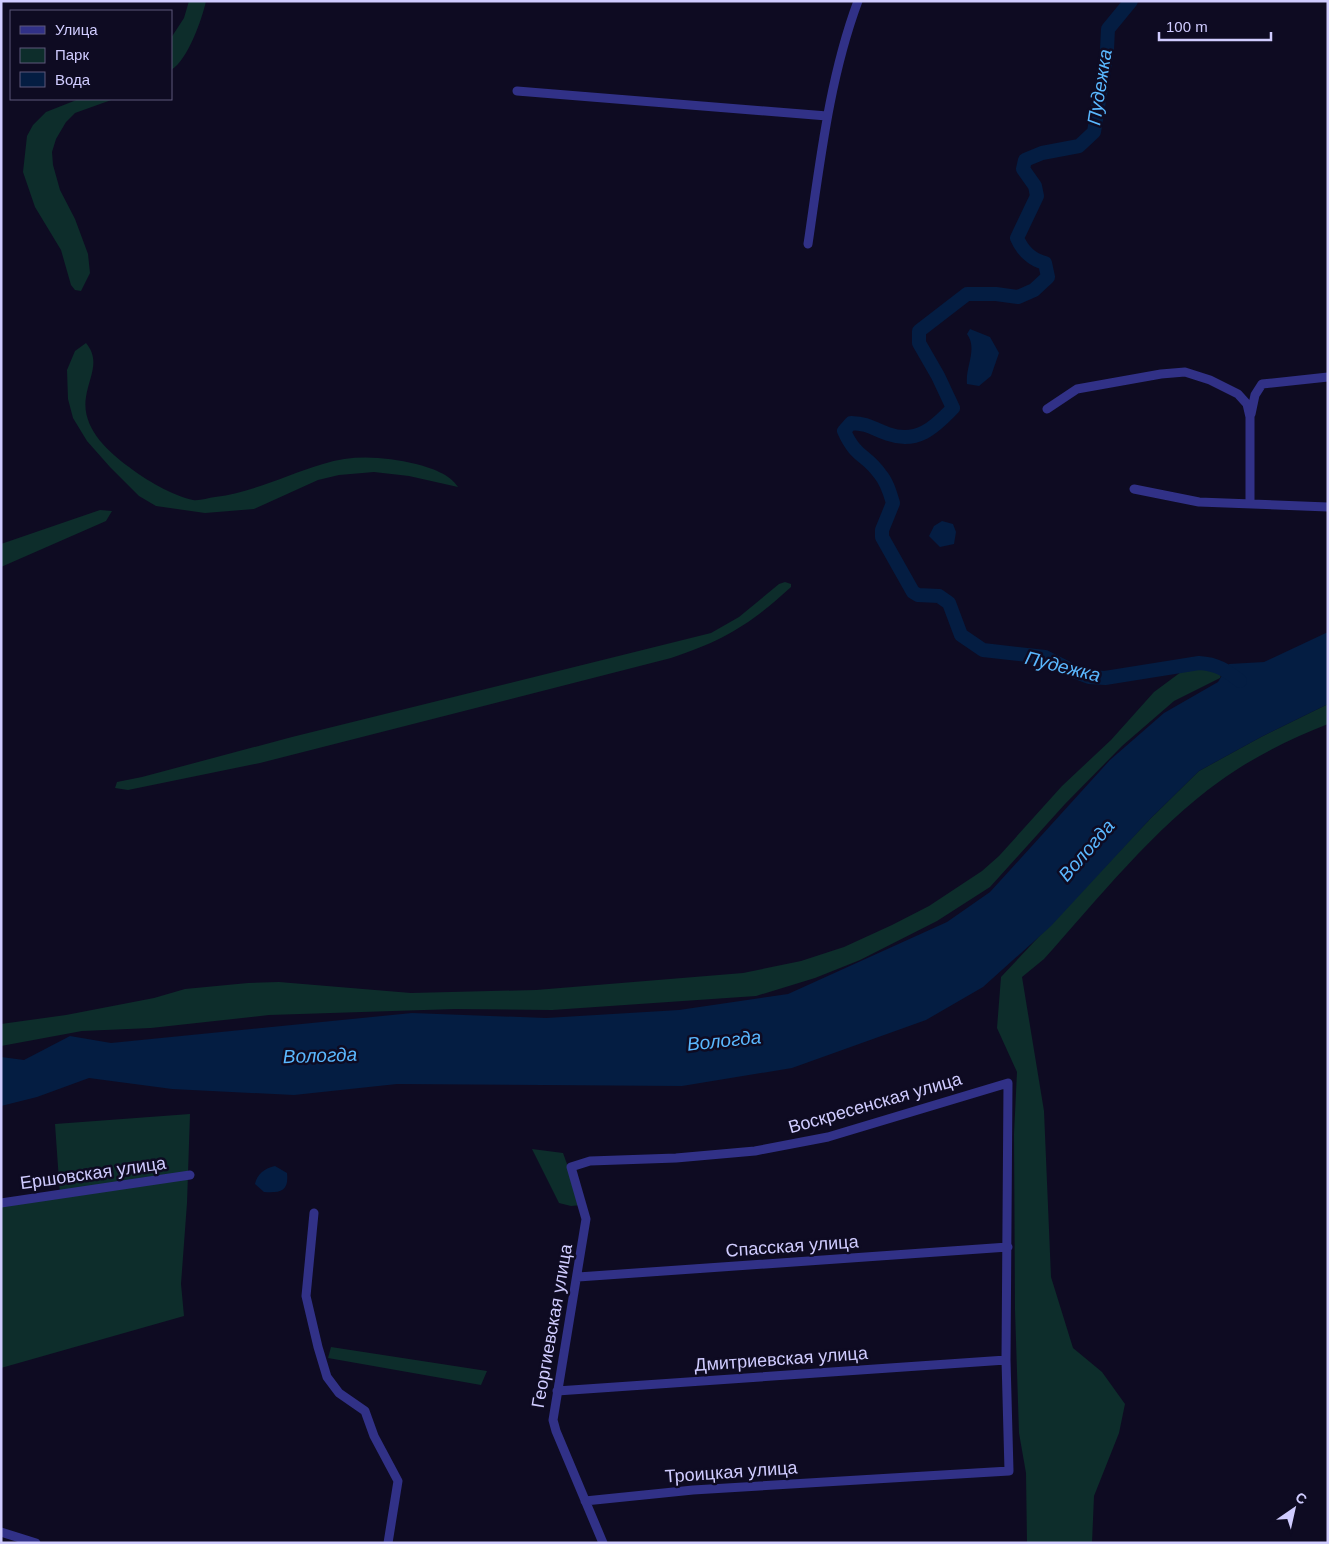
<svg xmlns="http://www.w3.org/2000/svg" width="1329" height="1544" font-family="Helvetica,sans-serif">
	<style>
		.green { fill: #0d2d2b }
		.water { fill: #041d42 }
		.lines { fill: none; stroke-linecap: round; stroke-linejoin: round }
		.river { stroke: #041d42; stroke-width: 14 }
		.minor { stroke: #313187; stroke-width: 9 }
		.labels { text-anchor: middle; stroke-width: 5; stroke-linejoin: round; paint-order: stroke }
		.street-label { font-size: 18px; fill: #d0ccff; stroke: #0e0b22 }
		.water-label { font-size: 19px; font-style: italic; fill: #5ab8ff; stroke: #0e0b22 }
	</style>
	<rect width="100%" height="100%" fill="#0e0b22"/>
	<path class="green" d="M189,1h17c-4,18 -18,59 -35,69v-32l13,-20z
		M79,99h35l-39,14 -9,9 -10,17 -4,13 1,13 7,25 15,29 13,35 2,19 -9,18 -6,-1 -4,-5 -10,-35 -26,-43 -12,-35 4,-36 6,-11 13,-13z
		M86,343c15,18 3,34 0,54 -5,30 21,54 43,70 17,13 42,28 64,33 6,1 15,-2 22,-3 39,-5 71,-22 108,-33 31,-10 62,-7 93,0 15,4 34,10 42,23l-49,-11 -35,-4 -35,3 -21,5 -64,29 -49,4 -49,-7 -17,-10 -29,-29 -23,-26 -14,-23 -5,-19 -1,-29 8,-19z
		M100,510l12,1 -6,10 -105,46v-23z
		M785,582l6,2v3c-40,37 -68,54 -120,71l-411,105 -132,27 -13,-2 2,-6 25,-5 150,-40 419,-104 28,-16 40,-33z
		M1214,667l8,5 -2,6 -46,23 -52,45 -57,58 -75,83 -53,34 -77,39 -45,18 -59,18 -204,14 -97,-1 -186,6 -118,13 -69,3 -81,15v-22l65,-9 88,-17 31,-9 63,-6 31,-1 132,11 125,-3 207,-17 58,-12 43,-14 48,-22 37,-19 53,-35 17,-15 63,-70 49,-46 43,-48 27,-20z
		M1328,704v20c-38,15 -75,33 -108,57 -66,47 -122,118 -176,178l-22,18 22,134 7,166 22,71 29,24 23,32 -6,29 -25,63 -2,47h-65l-1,-70 -7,-40 -4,-123 -1,-176 3,-62 -20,-44 4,-51 149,-158 49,-48 62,-34z
		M190,1114l-3,89 -6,81 3,32 -183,52v-163l59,-10 -5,-71z
		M532,1149l31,4 19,52 -11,1 -12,-3z
		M331,1347l156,24 -6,14 -153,-27z"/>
	<path class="water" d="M970,329l20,8 9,16 -8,23 -12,10 -12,-2c-2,-17 11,-35 0,-50z
		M942,521l11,3 3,8 -2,12 -14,3 -11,-11 5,-10z
		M1328,632v72l-67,33 -62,34 -49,48 -99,107 -68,61 -57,33 -134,48 -110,18 -285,-2 -103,11 -122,-6 -83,-11 -52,19 -36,9v-49l23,3 46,-24 41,7 301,-30 134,5 133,-8 109,-16 159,-72 43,-30 120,-132 54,-47 54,-31 11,-18 35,-2z
		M275,1166l12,7c2,18 -6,20 -23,19l-9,-8c2,-10 10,-16 20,-18z"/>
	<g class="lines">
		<path class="river" d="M1131,1l-23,28 -1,21 -13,82 -15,14 -37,7 -17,7 -2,9 12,17 2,10 -20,42c5,12 15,22 28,25l3,14 -14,13 -16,7 -22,-3h-29l-48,37v12l19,33 15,32c-19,20 -36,36 -65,26 -17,-6 -18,-10 -37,-11l-7,8c12,27 22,23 36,43 7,8 10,19 13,29l-11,27v7l31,55 5,3 21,1 10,7 12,32 22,15 62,7 28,14 16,6 16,1 94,-15c18,1 27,7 41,18"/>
		<path class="minor" d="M517,91l310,25
			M808,244c12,-81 21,-165 50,-243
			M1047,409l30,-20 84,-15 24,-2 25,8 28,14 9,10 3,13v86
			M1251,414l4,-19 7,-11 66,-7
			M1134,489l65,13 129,5
			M1,1203l189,-28
			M314,1213l-8,83 12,51 9,30 12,16 26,18 9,25 24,45 -10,62
			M578,1277l430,-30
			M557,1391l449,-31
			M585,1501l108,-11 316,-19 -3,-111 2,-277 -180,54 -73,14 -79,7 -86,3 -19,6 15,52 -33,201 3,11 47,112
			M1,1532l35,11"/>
	</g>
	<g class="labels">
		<g class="street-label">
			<text transform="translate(875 1103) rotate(-16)" y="6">Воскресенская улица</text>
			<text transform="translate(93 1173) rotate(-8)" y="6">Ершовская улица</text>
			<text transform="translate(792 1246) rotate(-4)" y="6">Спасская улица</text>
			<text transform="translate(552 1326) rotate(-80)" y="6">Георгиевская улица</text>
			<text transform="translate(781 1359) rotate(-4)" y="6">Дмитриевская улица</text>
			<text transform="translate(731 1472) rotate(-4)" y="6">Троицкая улица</text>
		</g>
		<g class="water-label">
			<text transform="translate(1099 87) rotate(-81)" y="7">Пудежка</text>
			<text transform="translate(1063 666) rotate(14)" y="7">Пудежка</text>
			<text transform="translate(1086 850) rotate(-49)" y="7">Вологда</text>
			<text transform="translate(724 1040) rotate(-6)" y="7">Вологда</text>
			<text transform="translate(320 1055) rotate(-2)" y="7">Вологда</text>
		</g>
	</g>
	<rect width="1329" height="1544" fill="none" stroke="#d0ccff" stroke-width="5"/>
	<rect x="10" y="10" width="162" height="90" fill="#0e0b22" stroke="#5c587a"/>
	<rect x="20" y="26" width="25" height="8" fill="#313187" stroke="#5c587a"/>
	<text x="55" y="35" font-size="15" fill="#d0ccff">Улица</text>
	<rect x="20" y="48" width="25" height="15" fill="#0d2d2b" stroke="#5c587a"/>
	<text x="55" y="60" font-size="15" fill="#d0ccff">Парк</text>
	<rect x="20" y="72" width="25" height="15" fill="#041d42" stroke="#5c587a"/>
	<text x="55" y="85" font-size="15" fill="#d0ccff">Вода</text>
	<g transform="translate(1294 1509) rotate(34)" stroke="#0e0b22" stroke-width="4" paint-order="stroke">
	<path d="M0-4L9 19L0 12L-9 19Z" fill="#d0ccff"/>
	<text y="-8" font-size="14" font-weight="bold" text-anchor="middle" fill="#d0ccff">С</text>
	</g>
	<path d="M1159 32v8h112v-8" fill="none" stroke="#d0ccff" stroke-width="2.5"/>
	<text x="1166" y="32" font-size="15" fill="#d0ccff" stroke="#0e0b22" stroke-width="4" paint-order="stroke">100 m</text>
</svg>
